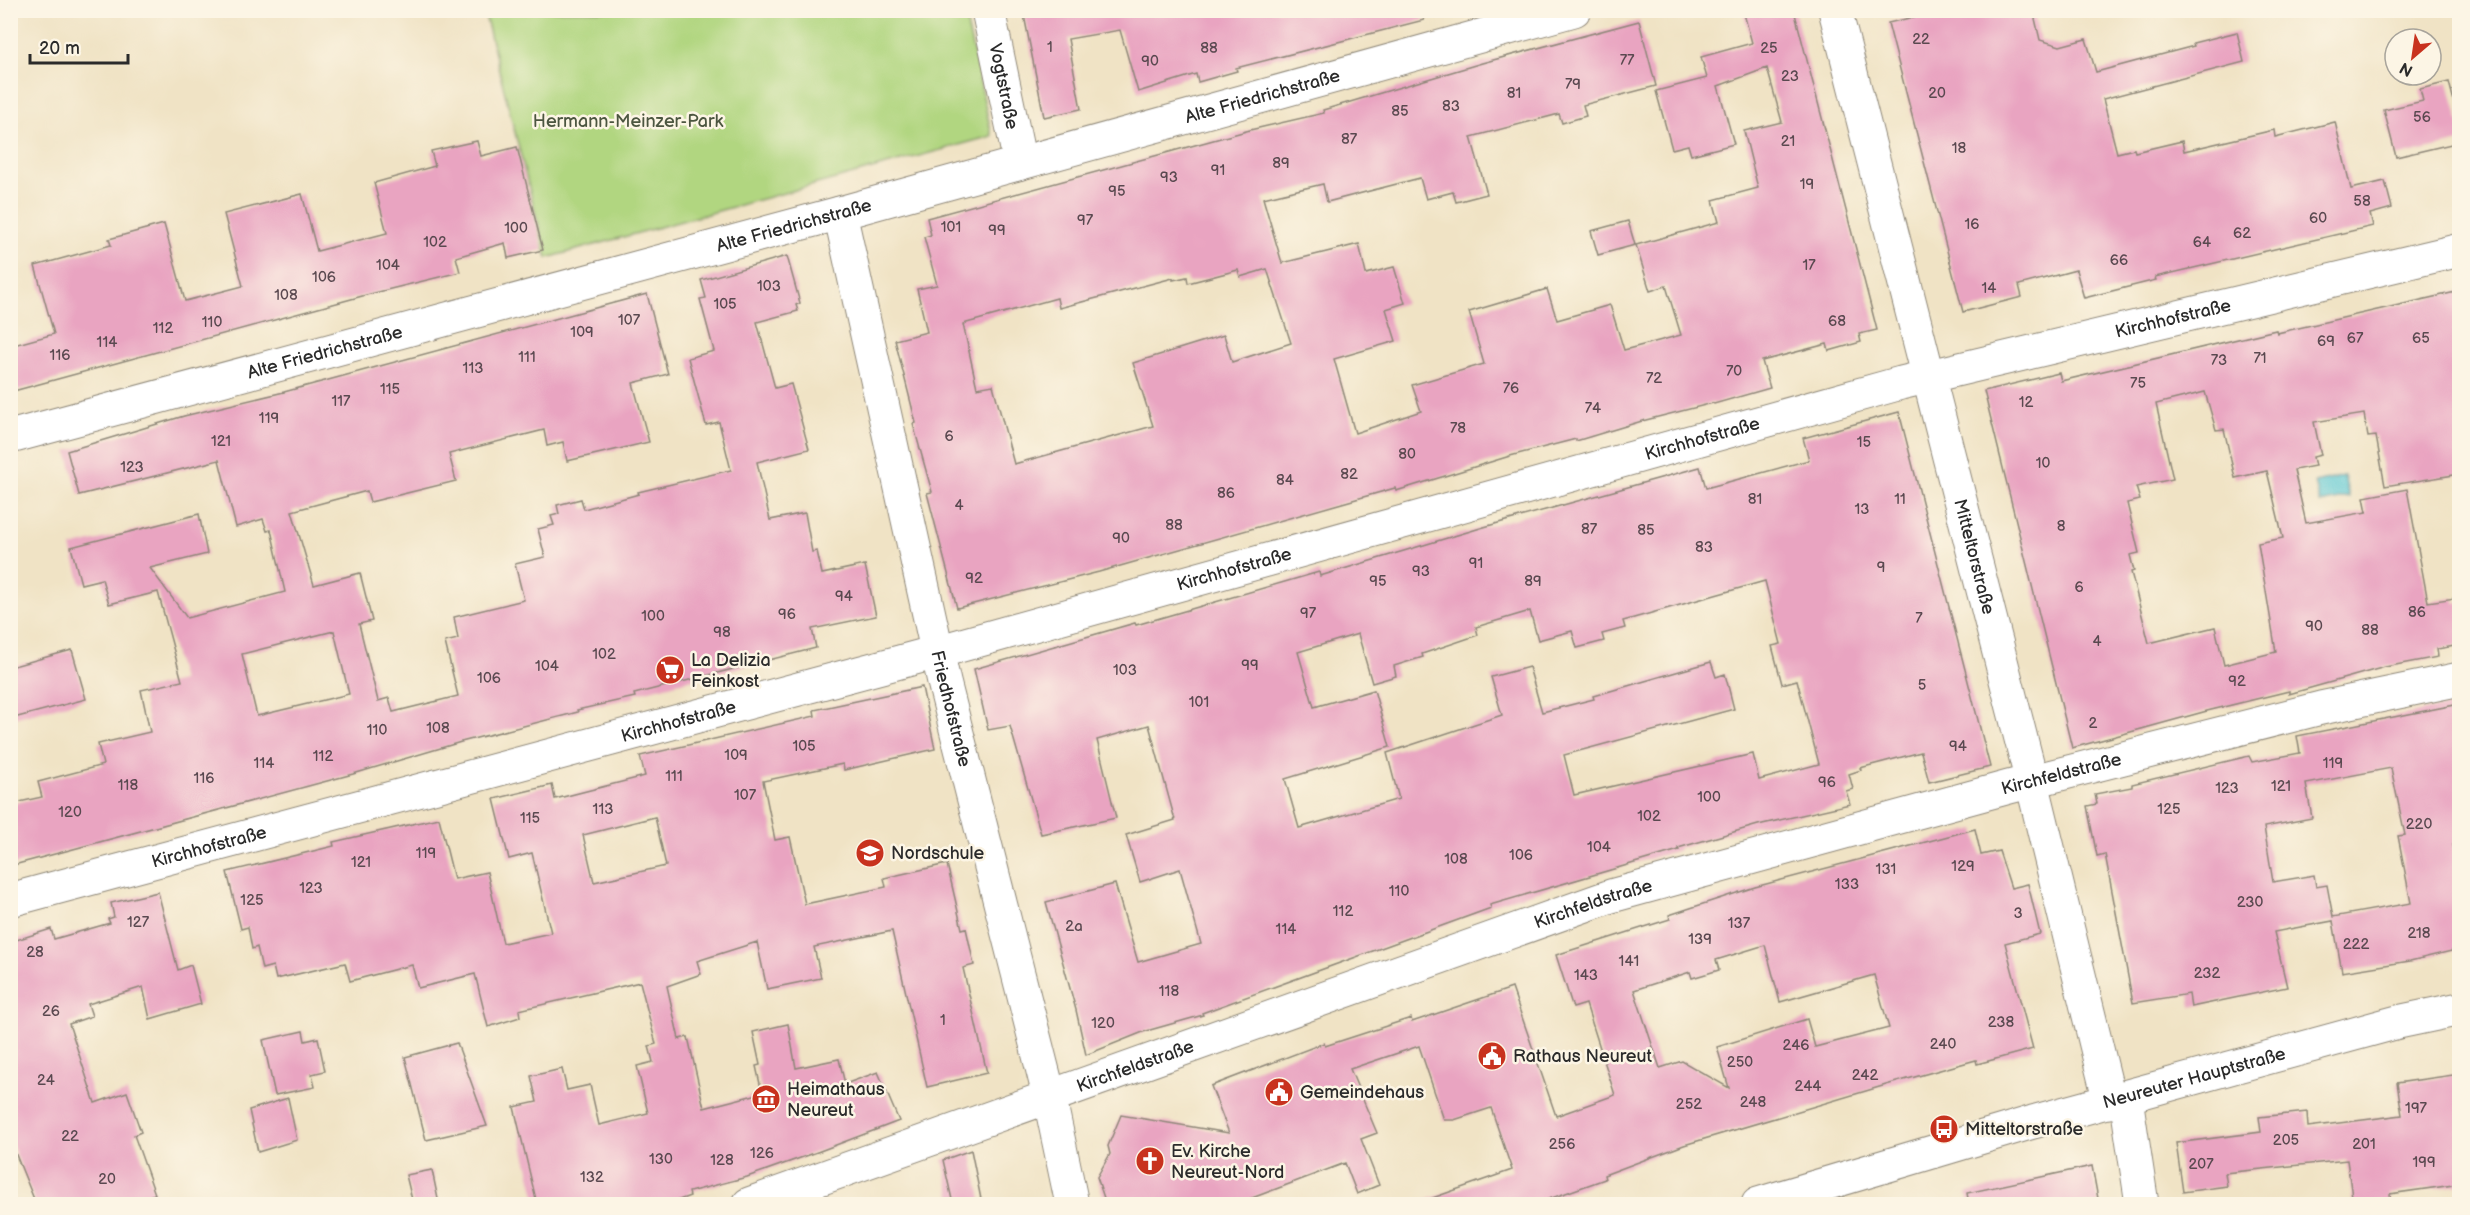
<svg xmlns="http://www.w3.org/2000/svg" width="2470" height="1215" font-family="'Balsamiq Sans',sans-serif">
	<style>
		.green { fill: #b1d680; stroke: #6e8056; stroke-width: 1.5 }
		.water { fill: #5dc9d4; stroke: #447a80; stroke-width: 1.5 }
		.building { fill: #e9a4c1; fill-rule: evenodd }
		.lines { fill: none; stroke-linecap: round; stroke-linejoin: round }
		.minor-casing { stroke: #8e8778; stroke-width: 35 }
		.minor { stroke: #fff; stroke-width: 33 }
		.labels { text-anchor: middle; stroke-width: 5; stroke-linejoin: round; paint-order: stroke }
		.number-label { font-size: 15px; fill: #5a4950 }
		.street-label { font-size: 18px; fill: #2b2b2b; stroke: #fcf5e5 }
		.park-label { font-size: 18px; fill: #4c5640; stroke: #fcf5e5 }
		.poi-label { font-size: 18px; fill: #2b2b2b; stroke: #fcf5e5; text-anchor: start }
	</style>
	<rect width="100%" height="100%" fill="#fcf5e5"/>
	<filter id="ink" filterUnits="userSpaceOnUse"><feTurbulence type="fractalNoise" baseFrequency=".0167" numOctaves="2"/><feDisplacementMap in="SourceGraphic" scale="12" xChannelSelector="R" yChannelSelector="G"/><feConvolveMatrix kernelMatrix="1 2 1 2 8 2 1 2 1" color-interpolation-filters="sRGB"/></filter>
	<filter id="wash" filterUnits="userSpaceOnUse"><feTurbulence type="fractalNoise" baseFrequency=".008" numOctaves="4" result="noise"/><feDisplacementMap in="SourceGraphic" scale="24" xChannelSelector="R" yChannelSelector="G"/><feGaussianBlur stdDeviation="1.35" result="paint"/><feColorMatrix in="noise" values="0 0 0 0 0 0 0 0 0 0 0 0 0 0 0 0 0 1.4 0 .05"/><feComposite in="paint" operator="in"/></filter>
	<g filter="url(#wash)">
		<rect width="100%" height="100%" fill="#f0e3c5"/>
		<path class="green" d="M484,11h480l28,125 -445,122z"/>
		<path class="water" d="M2344,476l5,21 -29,6 -5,-20z"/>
		<g id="blocks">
			<path class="building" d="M1023,10h400l1,10 -188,48 1,3 -39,11 -2,-8 -58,18 -18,-62 -52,9 13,70 -37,8z
				M1743,10h51l83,320 -18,4 2,8 -32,9 -2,-7 -65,17 8,27 -56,16 -1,-1 -71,18 -66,20v-2l-66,17 -114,35 -1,-3 -296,84 -142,36 -30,-115 5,-1 -19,-68 3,-1 -21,-83 32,-8 -10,-43 20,-4 -13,-48 7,-2 -4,-17 323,-88 74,-17 -1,-3 159,-47 157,-42 17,65 -73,19 3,11 -24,7 -3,-9 -88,23 16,57 -31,8 -3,-10 -27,7 -6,-21 -93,24 -4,-18 -60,14 19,65 77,-19 7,30 28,-7 11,36 -19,6 10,32 -62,18 21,74 66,-22 -9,-26 72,-21 -15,-52 78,-23 10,31 53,-15 14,45 57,-15 -15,-49 -16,5 -14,-46 83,-23 -6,-22 45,-12 -14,-57 38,-9 -15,-54 -49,18 16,58 -43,11 -3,-10 -16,4 -16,-58 51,-13 -6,-21 51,-14zM1267,269l24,74 -59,19 -8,-27 -91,28 20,63 -139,38 -21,-79 -16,3 -14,-64 94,-26 2,10 114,-30v2l14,-3 1,6 50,-13 2,7z
				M1944,10h89l7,30 20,6 26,-7 10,33 98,-26 -1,-3 44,-11 7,30 -141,37 14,54 17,-4 1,3 47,-11 2,10 90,-21 1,7 60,-15 16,67 34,-8 7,27 -22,6 3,12 -218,51 1,3 -72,18 -8,-28 -57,15 3,12 -59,15 -75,-289z
				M2449,82l11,43v17l-64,15 -12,-47 39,-9 -3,-12z
				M477,141l4,15 36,-9 26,103 -35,8 -3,-15 -49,14 4,15 -94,23 -356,97v-46l44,-12 -19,-68 76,-21 -2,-6 55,-15 21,77 58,-15 -19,-72 78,-20 15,57 70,-18 -13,-50 61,-17 -4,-15z
				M1628,221l7,24 -37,10 -7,-24z
				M787,256l13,47 -4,2 2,6 -41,11 18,66 16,-4 18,65 -52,13 13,58 35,-7 7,39 5,-1 5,23 43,-9 11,51 -64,13 4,19 -182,46 1,3 -58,13 1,2 -117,30 -108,32 -343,92v-62l32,-7 -4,-15 65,-17 -5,-21 52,-12 -9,-42 41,-9 -24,-89 -49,12 -7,-25 -21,5 -10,-37 128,-33 8,40 -57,14 37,50 98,-26 -14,-62 -4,1 -4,-12 -27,8 -17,-67 -140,35 -12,-44 117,-35 100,-24 363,-98 21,80 -35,9 16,59 -82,19 -4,-19 -16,4 -3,-16 -95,24 7,27 -86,21 -3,-11 -75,20 22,74 46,-12 12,48 -13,3 19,77 11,-3 4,14 65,-16 -13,-54 13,-3 -4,-22 70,-17 -9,-36 30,-7 -7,-28 16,-4 -3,-9 8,-2 -2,-9 24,-6 3,10 55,-15 -1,-2 93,-22 -12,-48 -13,3 -18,-67 26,-7 -14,-52 6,-1 -5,-18zM334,631l15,63 -92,22 -15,-62z
				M2460,291v183l-75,12 -9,-50 -8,1 -4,-23 -50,8 7,33 -8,2 2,9 -21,4 12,53 61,-11 -3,-15 43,-8 21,113 27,-4v5l5,-1v43l-23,4 1,8 -53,10 -96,27v-3l-82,20 -135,37 -88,-357 75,-18 2,8 215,-51 1,3zM2205,392l11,38 8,-1 11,49 32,-7 16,67 -25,5 18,109 -52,13 -9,-38 -66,16 -18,-71 3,-1 -4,-16 9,-2 -12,-50 13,-3 -4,-13 37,-8 -17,-75z
				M1899,412l91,355 -61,15 -8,-30 -61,16 1,2 -12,4 4,15 -7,2 4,13 -92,21 -80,23 1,2 -189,55 1,3 -289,105 1,2 -60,17 -57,23 -10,-45 -30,-108 69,-18 23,78 63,-18 -21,-75 -40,13 -14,-47 49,-15 -26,-95 -52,15 19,78 -75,16 -31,-108 -22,4 -14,-61 161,-46 1,2 183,-53 1,4 164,-49 216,-60 6,21 103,-28 -6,-22zM1765,581l16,63 -9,2 10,38 15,-4 22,84 -60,16 -6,-26 -179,41 -10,-40 170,-46 -9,-35 -9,3 -5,-15 -118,34 1,3 -52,13 -13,-45 -38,10 11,38 -115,38 12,46 -100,29 -14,-49 105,-32 -16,-57 -60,17 -16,-55 60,-18 14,49 24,-7 -2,-10 29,-9 -1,-3 56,-19 -2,-8 54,-16 8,29 34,-9 5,17 27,-7 -2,-7 23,-6 -2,-7z
				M72,650l14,49 -76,20v-52z
				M922,687l13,62 -91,21 -1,-6 -80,17 12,59 15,-3 15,67 81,-17 -2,-9 63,-14 15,65 4,-1 8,37 -11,3 24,105 -60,14 -35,-156 -78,16 7,31 -54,11 -10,-47 -60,19 4,13 -34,12 12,53 9,-2 16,71 58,-15 -6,-27 4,-1 -7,-33 35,-8 8,44 43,-9 6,25 33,-12 21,49 -79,30 -73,26 -58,15 1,4 -22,8h-131l-23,-97 23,-5 -6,-26 31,-7 5,21 23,-5 9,40 49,-12 -11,-47 16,-4 -4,-16 7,-2 -16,-62 -121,28 1,7 -32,10 -13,-53 -57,14 -6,-23 -62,16 -5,-18 -69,16 -3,-13 -11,3 -5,-22 -5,2 -4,-22 -7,2 -14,-57 107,-26 -1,-4 106,-24 15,61 33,-7 16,71 48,-10 -19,-80 -23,6 -15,-60 58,-14 3,14 90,-23 -5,-20 175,-40 -1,-6zM655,817l11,49 -72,16 -11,-47z
				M2460,704v140l-7,1 7,34v70l-50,12 -68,11 -9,-51 -59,11 13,55 -96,20 -2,-13 -56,9 -28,-149 -8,2 -10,-50 10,-2 -2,-10 37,-7v-3l117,-28 3,6 48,-9 -3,-17zM2391,768l14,67 -7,1 13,67 -78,14 -6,-32 -11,2 -2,-12 -41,7 -9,-55 48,-9 -6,-34z
				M1975,829l6,26 18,-4 12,37 17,-4 12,50 -35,9 28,106 -56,15 -1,-4 -90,25 -202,60 -80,30 1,4 -70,25h-110l-1,-3 88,-31 -21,-62 -37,12h-10l-25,-74 -69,23 27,64 -16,6 18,46 -22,9 -12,-31 -109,41h-130l-9,-27 13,-23 -2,-8 13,-31 108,18 -18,-47 113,-43 1,3 86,-28 1,4 100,-34 44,128 59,-21 -29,-91 -13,4 -17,-53 114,-36 -1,-4 86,-28zM1765,945l15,57 94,-27 15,53 -74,19 -8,-28 -90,28 12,41 -47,-27 -22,7 -26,-78 56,-18 2,6 27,-8 -3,-10z
				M158,892l20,78 13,-5 10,39 -51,15 -7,-32 -55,17 4,12 -23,8 26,79 32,-11 14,40 -7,3 21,59 -30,10h-89l-26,-64v-198l41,-13 3,10 56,-16 -2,-4 6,-2 -3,-14z
				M303,1031l2,10 13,-3 7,33 -13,3 3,13 -40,8 -12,-55z
				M457,1043l30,83 -61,14 -21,-83z
				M2460,1074v110l-70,10 1,10h-38l-6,-44 -122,13 2,13 -44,6 -7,-49 85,-11 -2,-15 48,-5 1,15 94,-12 -5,-32z
				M288,1098l9,42 -39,12 -9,-42z
				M971,1150l11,54h-29l-10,-44z
				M2092,1166l7,38h-130l-2,-11z
				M432,1170l7,34h-26l-7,-29z"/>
		</g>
	</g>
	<g filter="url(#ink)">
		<use href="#blocks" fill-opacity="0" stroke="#8e8778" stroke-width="1.5"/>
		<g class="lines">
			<g class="minor-casing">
				<g id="minor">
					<path id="s1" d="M988,10l32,153"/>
					<path id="s2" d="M1835,10l197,772 78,320"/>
					<path id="s3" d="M840,213l104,469 105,413 23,109"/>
					<path id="s4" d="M10,437l830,-224 734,-203"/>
					<path id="s5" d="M10,900l927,-248 964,-269 559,-133"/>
					<path d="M2126,1098l16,106"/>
					<path id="s6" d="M749,1204l862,-308 398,-109 312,-79 139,-29"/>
					<path id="s7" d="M1758,1204l275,-82 365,-100 62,-13"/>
				</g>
			</g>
			<use href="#minor" class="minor"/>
		</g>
	</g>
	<defs>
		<g id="supermarket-disc" transform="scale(1.5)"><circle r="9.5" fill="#c8321e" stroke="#fcf5e5"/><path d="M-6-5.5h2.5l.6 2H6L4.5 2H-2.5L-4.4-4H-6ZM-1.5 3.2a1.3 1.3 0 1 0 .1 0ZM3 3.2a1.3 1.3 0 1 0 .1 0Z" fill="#fff"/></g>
		<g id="school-disc" transform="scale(1.5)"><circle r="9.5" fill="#c8321e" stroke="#fcf5e5"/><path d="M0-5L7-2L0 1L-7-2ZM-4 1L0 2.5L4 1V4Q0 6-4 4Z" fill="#fff"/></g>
		<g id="civic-disc" transform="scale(1.5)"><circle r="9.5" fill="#c8321e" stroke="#fcf5e5"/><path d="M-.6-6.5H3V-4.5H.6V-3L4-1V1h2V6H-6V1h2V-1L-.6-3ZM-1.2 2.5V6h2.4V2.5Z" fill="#fff"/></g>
		<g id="museum-disc" transform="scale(1.5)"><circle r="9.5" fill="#c8321e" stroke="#fcf5e5"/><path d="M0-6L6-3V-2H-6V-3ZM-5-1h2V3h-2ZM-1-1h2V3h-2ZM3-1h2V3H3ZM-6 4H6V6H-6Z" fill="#fff"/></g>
		<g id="bus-disc" transform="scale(1.5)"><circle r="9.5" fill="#c8321e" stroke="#fcf5e5"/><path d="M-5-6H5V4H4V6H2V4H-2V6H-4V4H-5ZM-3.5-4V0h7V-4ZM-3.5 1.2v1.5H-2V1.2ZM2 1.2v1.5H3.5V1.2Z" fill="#fff"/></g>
		<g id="church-disc" transform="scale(1.5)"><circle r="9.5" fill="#c8321e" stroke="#fcf5e5"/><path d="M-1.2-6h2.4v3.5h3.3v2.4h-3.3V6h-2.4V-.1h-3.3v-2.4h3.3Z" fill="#fff"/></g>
	</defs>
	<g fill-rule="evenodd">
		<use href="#supermarket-disc" x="670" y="670"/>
		<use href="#school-disc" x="870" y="853"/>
		<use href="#civic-disc" x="1492" y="1056"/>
		<use href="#civic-disc" x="1279" y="1092"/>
		<use href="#museum-disc" x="766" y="1099"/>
		<use href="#bus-disc" x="1944" y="1129"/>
		<use href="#church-disc" x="1150" y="1161"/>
	</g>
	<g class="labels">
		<g class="number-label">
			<text x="1921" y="44">22</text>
			<text x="1050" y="52">1</text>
			<text x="1209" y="53">88</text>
			<text x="1769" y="53">25</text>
			<text x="1627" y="65">77</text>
			<text x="1150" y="66">90</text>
			<text x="1790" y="81">23</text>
			<text x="1573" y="89">79</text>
			<text x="1514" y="98">81</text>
			<text x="1937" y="98">20</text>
			<text x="1451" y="111">83</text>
			<text x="1400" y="116">85</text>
			<text x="2422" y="122">56</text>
			<text x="1349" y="144">87</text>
			<text x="1788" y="146">21</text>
			<text x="1959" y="153">18</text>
			<text x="1281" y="168">89</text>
			<text x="1218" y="175">91</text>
			<text x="1169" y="182">93</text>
			<text x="1807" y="189">19</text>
			<text x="1117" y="196">95</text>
			<text x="2362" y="206">58</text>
			<text x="2318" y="223">60</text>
			<text x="1085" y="225">97</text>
			<text x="1972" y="229">16</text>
			<text x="951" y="232">101</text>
			<text x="516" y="233">100</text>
			<text x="997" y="235">99</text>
			<text x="2242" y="238">62</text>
			<text x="435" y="247">102</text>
			<text x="2202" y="247">64</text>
			<text x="2119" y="265">66</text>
			<text x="388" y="270">104</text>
			<text x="1809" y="270">17</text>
			<text x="324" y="282">106</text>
			<text x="769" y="291">103</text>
			<text x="1989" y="293">14</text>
			<text x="286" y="300">108</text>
			<text x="725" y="309">105</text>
			<text x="629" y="325">107</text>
			<text x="1837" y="326">68</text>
			<text x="212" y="327">110</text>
			<text x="163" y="333">112</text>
			<text x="582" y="337">109</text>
			<text x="2355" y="343">67</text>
			<text x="2421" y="343">65</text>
			<text x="2326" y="346">69</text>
			<text x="107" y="347">114</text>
			<text x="60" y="360">116</text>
			<text x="527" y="362">111</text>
			<text x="2260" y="363">71</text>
			<text x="2219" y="365">73</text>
			<text x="473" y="373">113</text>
			<text x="1734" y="376">70</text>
			<text x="1654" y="383">72</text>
			<text x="2138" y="388">75</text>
			<text x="1511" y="393">76</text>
			<text x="390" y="394">115</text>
			<text x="341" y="406">117</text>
			<text x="2026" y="407">12</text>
			<text x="1593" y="413">74</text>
			<text x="269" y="423">119</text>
			<text x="1458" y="433">78</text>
			<text x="949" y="441">6</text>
			<text x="221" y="446">121</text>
			<text x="1864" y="447">15</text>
			<text x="1407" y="459">80</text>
			<text x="2043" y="468">10</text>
			<text x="132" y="472">123</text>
			<text x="1349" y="479">82</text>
			<text x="1285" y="485">84</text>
			<text x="1226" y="498">86</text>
			<text x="1755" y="504">81</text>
			<text x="1900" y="504">11</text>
			<text x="959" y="510">4</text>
			<text x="1862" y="514">13</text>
			<text x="1174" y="530">88</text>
			<text x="2061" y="531">8</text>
			<text x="1589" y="534">87</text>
			<text x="1646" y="535">85</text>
			<text x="1121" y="543">90</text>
			<text x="1704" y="552">83</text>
			<text x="1476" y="568">91</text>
			<text x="1881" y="572">9</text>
			<text x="1421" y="576">93</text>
			<text x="974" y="583">92</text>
			<text x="1378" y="586">95</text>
			<text x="1533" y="586">89</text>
			<text x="2079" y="592">6</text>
			<text x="844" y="601">94</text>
			<text x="2417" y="617">86</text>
			<text x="1308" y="618">97</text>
			<text x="787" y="619">96</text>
			<text x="653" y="621">100</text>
			<text x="1919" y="623">7</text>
			<text x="2314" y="631">90</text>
			<text x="2370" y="635">88</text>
			<text x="722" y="637">98</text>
			<text x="2097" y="646">4</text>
			<text x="604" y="659">102</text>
			<text x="1250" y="670">99</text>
			<text x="547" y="671">104</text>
			<text x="1125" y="675">103</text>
			<text x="489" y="683">106</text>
			<text x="2237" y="686">92</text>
			<text x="1922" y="690">5</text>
			<text x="1199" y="707">101</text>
			<text x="2093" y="728">2</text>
			<text x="438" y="733">108</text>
			<text x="377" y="735">110</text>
			<text x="804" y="751">105</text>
			<text x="1958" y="751">94</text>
			<text x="736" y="760">109</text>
			<text x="323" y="761">112</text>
			<text x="264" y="768">114</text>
			<text x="2333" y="768">119</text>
			<text x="674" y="781">111</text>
			<text x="204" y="783">116</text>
			<text x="1827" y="787">96</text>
			<text x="128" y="790">118</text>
			<text x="2281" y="791">121</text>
			<text x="2227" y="793">123</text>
			<text x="745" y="800">107</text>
			<text x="1709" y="802">100</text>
			<text x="603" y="814">113</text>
			<text x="2169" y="814">125</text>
			<text x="70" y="817">120</text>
			<text x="1649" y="821">102</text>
			<text x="530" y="823">115</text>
			<text x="2419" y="829">220</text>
			<text x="1599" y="852">104</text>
			<text x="426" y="858">119</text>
			<text x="1521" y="860">106</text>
			<text x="1456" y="864">108</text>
			<text x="361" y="867">121</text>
			<text x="1963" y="871">129</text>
			<text x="1886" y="874">131</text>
			<text x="1847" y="889">133</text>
			<text x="311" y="893">123</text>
			<text x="1399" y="896">110</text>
			<text x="252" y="905">125</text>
			<text x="2250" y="907">230</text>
			<text x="1343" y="916">112</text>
			<text x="2018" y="918">3</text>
			<text x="138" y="927">127</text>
			<text x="1739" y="928">137</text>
			<text x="1074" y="931">2a</text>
			<text x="1286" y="934">114</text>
			<text x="2419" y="938">218</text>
			<text x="1700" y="944">139</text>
			<text x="2356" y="949">222</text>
			<text x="35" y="957">28</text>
			<text x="1629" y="966">141</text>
			<text x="2207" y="978">232</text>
			<text x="1586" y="980">143</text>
			<text x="1169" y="996">118</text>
			<text x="51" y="1016">26</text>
			<text x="943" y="1025">1</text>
			<text x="2001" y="1027">238</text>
			<text x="1103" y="1028">120</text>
			<text x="1943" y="1049">240</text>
			<text x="1796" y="1050">246</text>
			<text x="1740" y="1067">250</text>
			<text x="1865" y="1080">242</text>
			<text x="46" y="1085">24</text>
			<text x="1808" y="1091">244</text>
			<text x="1753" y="1107">248</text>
			<text x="1689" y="1109">252</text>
			<text x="2416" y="1113">197</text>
			<text x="70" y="1141">22</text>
			<text x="2286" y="1145">205</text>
			<text x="1562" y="1149">256</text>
			<text x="2364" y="1149">201</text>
			<text x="762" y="1158">126</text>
			<text x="661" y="1164">130</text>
			<text x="722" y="1165">128</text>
			<text x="2424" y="1167">199</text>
			<text x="2201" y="1169">207</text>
			<text x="592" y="1182">132</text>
			<text x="107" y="1184">20</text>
		</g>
		<g class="street-label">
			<text dy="6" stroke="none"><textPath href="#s1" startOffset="78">Vogtstraße</textPath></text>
			<text dy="6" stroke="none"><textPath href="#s4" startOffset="1298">Alte Friedrichstraße</textPath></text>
			<text dy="6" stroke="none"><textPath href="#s4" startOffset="812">Alte Friedrichstraße</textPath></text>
			<text dy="6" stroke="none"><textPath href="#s5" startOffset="2240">Kirchhofstraße</textPath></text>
			<text dy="6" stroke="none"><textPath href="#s4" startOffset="326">Alte Friedrichstraße</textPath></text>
			<text dy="6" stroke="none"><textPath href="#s5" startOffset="1754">Kirchhofstraße</textPath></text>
			<text dy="6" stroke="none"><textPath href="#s2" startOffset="564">Mitteltorstraße</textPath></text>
			<text dy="6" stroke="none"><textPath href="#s5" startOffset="1268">Kirchhofstraße</textPath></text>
			<text dy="6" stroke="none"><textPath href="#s3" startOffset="508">Friedhofstraße</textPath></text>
			<text dy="6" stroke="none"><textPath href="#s5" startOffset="692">Kirchhofstraße</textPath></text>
			<text dy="6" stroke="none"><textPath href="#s6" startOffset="1382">Kirchfeldstraße</textPath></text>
			<text dy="6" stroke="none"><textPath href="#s5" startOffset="206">Kirchhofstraße</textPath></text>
			<text dy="6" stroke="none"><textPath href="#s6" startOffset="896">Kirchfeldstraße</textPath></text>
			<text dy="6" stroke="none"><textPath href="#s6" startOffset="410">Kirchfeldstraße</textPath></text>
			<text dy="6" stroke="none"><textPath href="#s7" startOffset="454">Neureuter Hauptstraße</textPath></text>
		</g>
		<g class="park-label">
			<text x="628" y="127">Hermann-Meinzer-Park</text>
		</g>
		<g class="poi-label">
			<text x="691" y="666">La Delizia<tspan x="691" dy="21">Feinkost</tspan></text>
			<text x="891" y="859">Nordschule</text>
			<text x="1513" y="1062">Rathaus Neureut</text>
			<text x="787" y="1095">Heimathaus<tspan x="787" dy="21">Neureut</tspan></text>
			<text x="1300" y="1098">Gemeindehaus</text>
			<text x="1965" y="1135">Mitteltorstraße</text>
			<text x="1171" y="1157">Ev. Kirche<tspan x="1171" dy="21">Neureut-Nord</tspan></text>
		</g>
	</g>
	<rect width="2470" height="1215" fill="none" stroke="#fcf5e5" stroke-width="36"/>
	<g transform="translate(2413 57) rotate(209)"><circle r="28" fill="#fcf5e5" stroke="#a8a49b" stroke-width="1.5"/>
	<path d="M0-4.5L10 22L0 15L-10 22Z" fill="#c8321e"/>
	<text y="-9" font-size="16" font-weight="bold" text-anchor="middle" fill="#2b2b2b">N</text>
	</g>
	<path d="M30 54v9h98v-9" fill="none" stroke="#2b2b2b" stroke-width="3"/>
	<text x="39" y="54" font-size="18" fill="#2b2b2b" stroke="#fcf5e5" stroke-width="4.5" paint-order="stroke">20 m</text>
</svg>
